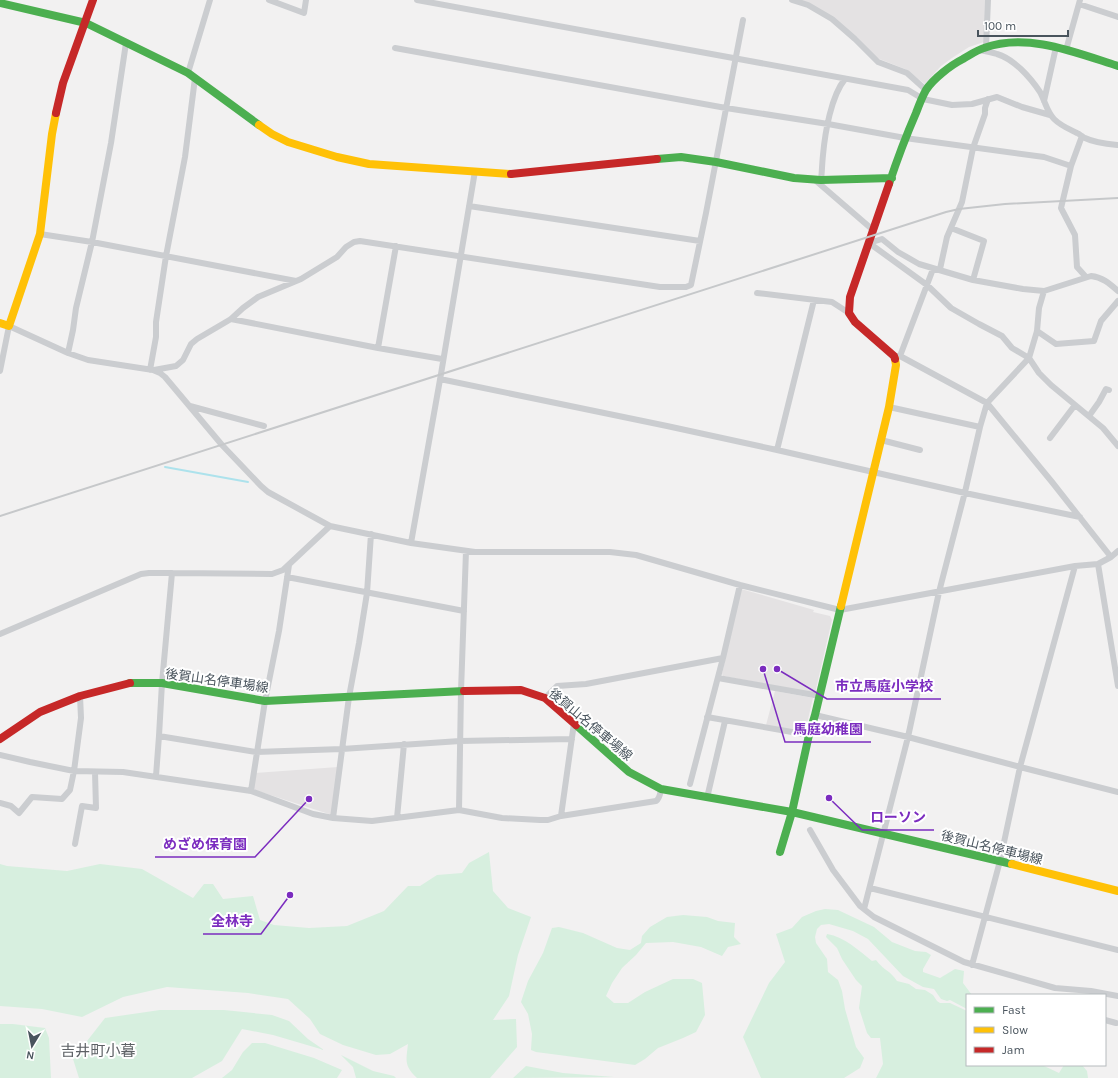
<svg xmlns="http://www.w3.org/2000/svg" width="1118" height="1078" font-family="Karla,'Noto Sans JP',sans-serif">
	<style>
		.education { fill: #e4e2e3 }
		.green { fill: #d7efdf }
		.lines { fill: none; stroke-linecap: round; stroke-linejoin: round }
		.stream { stroke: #ade2ec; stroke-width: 2 }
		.street { stroke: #cbcdd0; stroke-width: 6 }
		.fast { stroke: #4caf50; stroke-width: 8 }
		.slow { stroke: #ffc107; stroke-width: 8 }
		.jam { stroke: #c62828; stroke-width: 8 }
		.rail { stroke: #c6c8ca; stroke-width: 2 }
		.labels { text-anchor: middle; stroke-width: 4; stroke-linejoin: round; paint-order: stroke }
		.street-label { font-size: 13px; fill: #49545d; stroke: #fff }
		.quarter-label { font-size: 15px; fill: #5d6165; stroke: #fff }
		.leader { fill: none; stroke: #7b2cbf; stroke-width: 1.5 }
		.callout-dot { fill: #7b2cbf; stroke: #fff; stroke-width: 1.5 }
		.callout-label { font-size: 14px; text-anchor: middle; font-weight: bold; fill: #7b2cbf; stroke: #fff; stroke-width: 4; stroke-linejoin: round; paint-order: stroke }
	</style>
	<rect width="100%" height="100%" fill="#f2f1f1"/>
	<path class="education" d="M798,0h187l-1,42 -15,5 -17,11 -11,8 -16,18 -20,-15 -28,-11 -20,-21z
		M741,589l73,21 -1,2 17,4 2,4 -17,73 -92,-17 -1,-2z
		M775,691l38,7 -8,34 -39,-7z
		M338,767l-6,48 -80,-26 3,-16z"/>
	<path class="green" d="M489,852l4,39 15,17 23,9 -13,38 -9,41 -16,24 23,-1 1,28 -27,31h-73c-13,-12 -11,-17 -9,-34l-18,10 -14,1 -33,-10 -23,-11 -10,-15 -22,-20 -40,-6 -81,-6 -44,10 -41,20 -40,-8 -42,-3v-142l7,2 60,5 33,-7 42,5 51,29 11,-14h9l10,15 30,-3 7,24 14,5 35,3 38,-2 37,-15 24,-25h12l17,-11 25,-2 7,-10z
		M825,909l13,1 36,17 18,15 23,9 11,1 5,3 -8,14v3l17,6 15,-9 9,2 -1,12 9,12h-5v14l-17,-9 -3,1 -6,-2 -7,-10 -11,-2 -20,-11 -35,-37 -15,-8 -24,-7 -8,1 -4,4 -2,8 1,6 11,16 1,13 10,8 4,11 3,18 11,38 8,11 -4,10 -16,10h-83l-18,-41 26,-54 16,-21 -9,-28 16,-6 10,-11 14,-6z
		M683,915l24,2 11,4 17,2 -1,14 7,7 -13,3 -6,9 -21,-9 -28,-5 -27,1 -10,12 -14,13 -10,15 -6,13 8,7h14l17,-11 28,-13h20l9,4 3,32 -9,17 -13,6 -25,10 -13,11 -10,6 -99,-13 -5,-2 1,-16 -4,-20 -7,-12 7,-21 15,-28 9,-25 7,-1 24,6 34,15 13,2 11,-7 1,-7 8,-9 17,-10z
		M827,934c18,3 31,16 45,27l4,-1c7,10 15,11 21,21l12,3 7,5 9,1 8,5 4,6 3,2h10l17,8v54h75l17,8 5,-8h18l5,6 1,7h-212l7,-14 -3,-26h-9l-4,-5 -8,-25 3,-22 -6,-6 -14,-21 -5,-11 -11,-11z
		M160,1010h64l48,5 17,6 19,18 16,11 -51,-15 -31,-6 -20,32 -30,17h-113l-6,-19 32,-41z
		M0,1024h13l32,4 4,10 2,40h-51z
		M252,1043h13l49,15 28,12 -5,8h-115l10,-8 11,-18z
		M341,1055l32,16 21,5 2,2h-40l-3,-11z
		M526,1066l37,7 51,4 -101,1z"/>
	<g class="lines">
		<path class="stream" d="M165,467l83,15"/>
		<path class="street" d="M269,0l35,13 2,-13
			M417,0l491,90 15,9 29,6 20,-1 25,-7 25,10 28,8
			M792,0l16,5 24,14 23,20 23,23 29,11 19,17
			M1079,4l39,13
			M986,47l2,-47
			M395,48l331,60 102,16 77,14 139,19 27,9
			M979,50c6,1 12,2 18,4 17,5 33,23 43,38 5,9 7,20 14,27 7,7 15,10 23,14 3,1 5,4 8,5 10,5 22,6 33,7
			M1066,50l14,-50
			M188,73l22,-73
			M1044,101l12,-54
			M1082,136l-11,30 -10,42 14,27 2,32 9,10
			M815,180l58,50
			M821,180c1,-8 1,-16 2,-25 2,-22 8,-59 22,-76
			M469,206l231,35
			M951,228l33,13 -11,39
			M40,234l52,8 204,39
			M869,243l58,42 24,23 28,16 23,12 10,12 17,10 10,15 12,12 52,43 15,18
			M869,243l13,-4 16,13 21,12 54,16 50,9 21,2 47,-15c11,1 18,7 27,15
			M940,269l7,-32 15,-35 11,-54 12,-34v-6l3,-9
			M757,293l75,9 17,11
			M231,319l147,29 64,11
			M1037,331l19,13 38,-3 7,-20 17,-20
			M378,348l18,-102
			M68,353l5,-23 3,-22 16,-66 19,-99 15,-100
			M897,356h3l33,-87
			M900,356l87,47 65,79 59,75
			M150,370l6,-33v-15l10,-66 19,-99 10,-79
			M154,370l22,-4 7,-6 8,-16 6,-5 34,-20 12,-11 15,-11 43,-18 36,-22 9,-10 8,-5 6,-1 300,46h26l5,-2 15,-72 37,-193
			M0,371l9,-45 59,27 20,7 65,10 7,3 5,4 57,68 39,41 7,6 62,34 81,17 64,9h135l26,3 104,30 100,25 235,-44 23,-2 13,-7 7,-6
			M440,379l227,47 110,24 188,43 115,24
			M190,406l74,20
			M889,407l91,20
			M1089,416l10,-14 7,-13 3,1
			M1050,438l25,-33
			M881,440l39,10
			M777,450l37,-150
			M411,543l30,-169 34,-203
			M1098,564l20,122
			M287,577l177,34
			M0,634l141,-60 8,-1h23l100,1 11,-4 47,-44
			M718,678l102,18
			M545,698l12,-12 29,-2 137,-26
			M815,715l93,22 112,30 98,25
			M707,717l102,18
			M159,736l97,16 86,-3 118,-8 112,-2
			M0,755l30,7 44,9 49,1 128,19 62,23 20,4 39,3 87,-11 43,8 38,2h8l13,-4 95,-15c4,-3 4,-7 5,-12
			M156,776l3,-40 3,-53 10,-110
			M690,784l33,-126 17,-73
			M251,791l14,-90 14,-70 10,-66
			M707,798l18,-77
			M0,803l11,3 8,7 13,-16 30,2 8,-9 4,-19 7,-53 -1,-22
			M459,810l2,-119 5,-140
			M561,816l13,-93
			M333,818l16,-121 10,-54 8,-50 4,-59
			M397,818l7,-74
			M810,830l23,40 27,36 14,11 90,45 91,26 36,3 27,5
			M75,844l7,-38 14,2 -1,-36
			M870,888l248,62
			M864,909l44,-172 31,-145 26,-100 15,-65 7,-24 42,-45 8,-27 2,-23 5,-17
			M972,965l28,-104 20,-94 55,-201
			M1105,1020l11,3"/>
		<path class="fast" d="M0,3l86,20 102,50 71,52
			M657,159l24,-2 35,5 78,16 27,2 71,-2
			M889,184c8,-24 17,-48 27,-71 3,-8 6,-16 10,-23 7,-11 25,-25 37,-31 7,-4 14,-9 21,-11 43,-16 93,5 134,18
			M130,683h32l103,18 199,-10
			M576,725l53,47 32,17 131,23 220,52
			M780,852l12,-40 17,-77 6,-20 26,-109"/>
		<path class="slow" d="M259,125l13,9 16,8 49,15 32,7 142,10
			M0,323l9,3 31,-92 12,-100 4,-21
			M841,606l48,-199 7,-42 -1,-6
			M1012,864l106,27"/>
		<path class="jam" d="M56,113l7,-30 30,-83
			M511,174l146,-15
			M889,184l-39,113 -1,16 6,9 39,34 1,3
			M464,691l57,-1 24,8 31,27
			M0,739l40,-27 40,-16 50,-13"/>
		<path class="rail" d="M0,516l946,-304 13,-3 46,-5 113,-6"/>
	</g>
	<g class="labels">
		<g class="street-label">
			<text transform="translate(217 680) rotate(8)" y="5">後賀山名停車場線</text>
			<text transform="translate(591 724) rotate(40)" y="5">後賀山名停車場線</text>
			<text transform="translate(992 847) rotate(14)" y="5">後賀山名停車場線</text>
		</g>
		<g class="quarter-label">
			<text x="98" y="1056">吉井町小暮</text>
		</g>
	</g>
	<path class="leader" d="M777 669L827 699H941M763 669L785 742H871M829 798L862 830H934M309 799L255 857H155M290 895L261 934H203"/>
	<g class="callout-dot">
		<circle cx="777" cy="669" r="4"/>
		<circle cx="763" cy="669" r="4"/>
		<circle cx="829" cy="798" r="4"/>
		<circle cx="309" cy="799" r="4"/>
		<circle cx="290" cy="895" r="4"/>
	</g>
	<g class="callout-label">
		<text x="884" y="691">市立馬庭小学校</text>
		<text x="828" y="734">馬庭幼稚園</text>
		<text x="898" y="822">ローソン</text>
		<text x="205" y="849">めざめ保育園</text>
		<text x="232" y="926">全林寺</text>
	</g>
	<rect x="966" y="994" width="140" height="72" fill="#ffffff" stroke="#b6bbbe"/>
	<rect x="974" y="1007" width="20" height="6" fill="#4caf50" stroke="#b6bbbe"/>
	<text x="1002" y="1014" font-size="12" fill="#49545d">Fast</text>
	<rect x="974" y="1027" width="20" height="6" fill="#ffc107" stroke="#b6bbbe"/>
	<text x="1002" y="1034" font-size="12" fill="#49545d">Slow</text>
	<rect x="974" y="1047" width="20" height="6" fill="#c62828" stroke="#b6bbbe"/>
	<text x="1002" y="1054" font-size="12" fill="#49545d">Jam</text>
	<g transform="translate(32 1046) rotate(190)" stroke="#ffffff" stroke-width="3" paint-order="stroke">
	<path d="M0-3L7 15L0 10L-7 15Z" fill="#49545d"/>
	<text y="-6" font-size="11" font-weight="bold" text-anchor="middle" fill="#49545d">N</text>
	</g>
	<path d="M978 30v6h90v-6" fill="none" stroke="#49545d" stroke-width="2"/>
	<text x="984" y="30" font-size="12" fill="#49545d" stroke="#ffffff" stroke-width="3" paint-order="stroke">100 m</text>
</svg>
